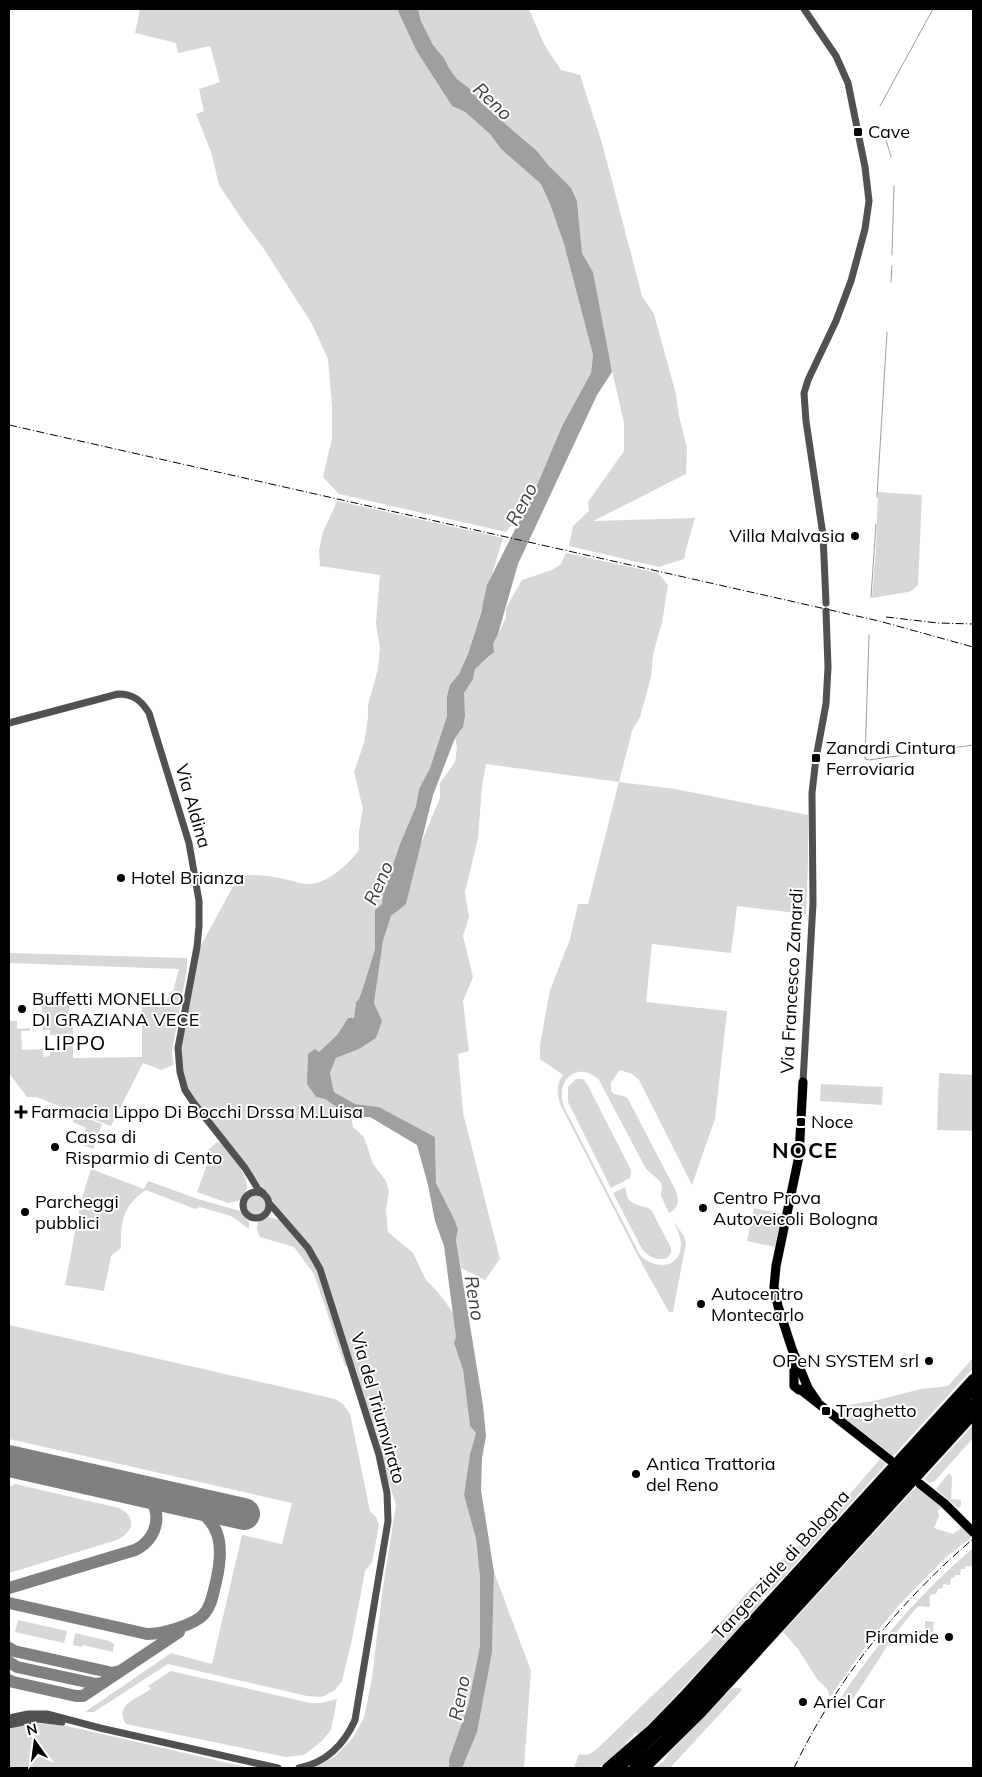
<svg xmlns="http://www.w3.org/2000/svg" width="982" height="1777" font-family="Mulish,sans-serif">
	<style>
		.green { fill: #d8d8d8 }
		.water { fill: #9f9f9f }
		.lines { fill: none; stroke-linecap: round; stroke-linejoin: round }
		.stream { stroke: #9f9f9f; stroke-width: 1 }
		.taxiway { stroke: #808080; stroke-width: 12 }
		.runway { stroke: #808080; stroke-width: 32 }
		.major-casing { stroke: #dbdbdb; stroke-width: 10 }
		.highway-casing { stroke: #dbdbdb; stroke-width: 11 }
		.minor { stroke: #515151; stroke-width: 7 }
		.major { stroke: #000; stroke-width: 9 }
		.highway { stroke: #000; stroke-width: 10 }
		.rail { stroke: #000; stroke-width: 1; stroke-dasharray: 8 2.5 1 2.5; stroke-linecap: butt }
		.poi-dot { fill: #000; stroke: #fff; stroke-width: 2 }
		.labels { text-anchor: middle; stroke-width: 4; stroke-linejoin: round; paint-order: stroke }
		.poi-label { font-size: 18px; fill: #000; stroke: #fff; text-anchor: start }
		.street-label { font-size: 18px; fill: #000; stroke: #fff }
		.water-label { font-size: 19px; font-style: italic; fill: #404040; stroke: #fff }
		.quarter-label { font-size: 20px; letter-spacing: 1px; fill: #000; stroke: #fff }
		.district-label { font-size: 22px; font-weight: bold; letter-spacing: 1px; fill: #000; stroke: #fff }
	</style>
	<rect width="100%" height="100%" fill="#fff"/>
	<path class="green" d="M140,9h257l19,41 36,56 13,6 25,22 11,15 40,35 9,20 14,40 29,111 -2,18 -29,53 -27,64 -15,25 -14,17 -167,-38 -16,-17 9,-39v-32l-4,-47 -16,-35 -48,-75 -21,-28 -24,-36 -8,-33 -15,-38 8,-3 -5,-22 21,-7 -10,-36 -32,7 -2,-10 -41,-10z
		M418,9h111l15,35 17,26 19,5 22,68 40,153 12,18 22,80 3,22 8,32 -1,26 -93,47 102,-3 -9,31 -2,10 -25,8 -90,-21 4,-20 16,-15 -1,-9 36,-51v-28l-17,-74 -14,-77 -11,-19 -5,-52 -40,-50 -56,-48 -12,-15 -12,-9 -8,-11 -5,-10 -11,-13 -12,-24z
		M878,492l44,3 -4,90 -5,5 -5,2 -36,6 4,-50z
		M337,501l166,37 -35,116 -5,13 -16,29v20l-17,52 -11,21 -3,17 -16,38 -17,50 -1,10 -7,6v39l-12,39 -4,11 -3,3 -2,16h-6l-11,17 -18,17 -3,45 9,2 26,18 2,10 11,10 9,27 13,17 3,11 -3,17 2,23 25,21 13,27 12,12 16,22 2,23 -2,6 9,27 7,56 6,7 -6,21 -6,41 12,44 4,39v68l-12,60 -19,53v9h-135l20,-11 18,-18 12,-21 8,-40 10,-84 14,-89 -33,-106 -6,-28 -6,-12 -25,-82 -10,-22 -134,-168 -4,-24 13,-99 47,-87c17,-4 33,-1 50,3 6,1 13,4 20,4 19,0 40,-19 51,-34v-19l4,-22 -9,-37 10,-29 4,-26v-12l10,-36 2,-21 -4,-24 4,-49 -60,-9 -1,-16 4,-18z
		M566,553l92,20 10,12 -6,38 -9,31 -2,23 -11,40 -8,14 -13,51 56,7 133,26v49l-2,50 -69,-8 -6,47 -79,-9 -6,58 81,9 -12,108 -23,66 -53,-105 -7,-6 -12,-4 -9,12v9l3,3 13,3 50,96c2,8 1,16 -8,20l-8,-17 1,-9 -2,-6 -14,-12 -47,-89c-22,-21 -46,1 -34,29l75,146c15,15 40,14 41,-10 0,-8 -4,-16 -7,-23l10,14 2,7 -13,69h-4l-27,-48 -81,-158c-4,-11 -6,-20 2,-31l-23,-16v-14l10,-55 20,-51 8,-35h10l31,-122 -133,-18 -4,22 -4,52 -13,54 4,25 -6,19 10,41 -10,24 6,50 -11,3 5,59 37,146 -15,21 -24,-12 -5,-28 2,-10 -22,-47 -1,-46 -56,-30 -24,-3 -21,-12 -4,-19 6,-15 23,-9 17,-11 6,-17 -8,-18 9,-62 8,-25 15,-13 14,-57 20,-48v-15l15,-21 2,-15 -2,-9 8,-11 1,-34 9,-14 2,-10 16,-13 2,-12 13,-26v-10l16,-28 30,-10 9,-6z
		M9,953l178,5v11l-15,81 1,15 -12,5 -18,-7 -32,63 -75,-29h-9l-18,-24v-52h8v8l13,-1v3h-9l1,19 21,-1v8l7,-1v-4h17v-9h-8v-5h-4v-3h-5v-5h-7l-1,-26h27v22h4v32l69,-1v-53h24l4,-12 3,-1 6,-22 -170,-6z
		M939,1073l34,2v56l-36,-1z
		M576,1079h7l4,5 44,86 -1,8 -19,10 -43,-86v-15z
		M821,1084l62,3 -1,18 -62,-4z
		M76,1114l26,10 -9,25 -13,-5 6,-16 -13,-6z
		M217,1142l4,1c8,9 28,32 26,45 -1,5 -5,10 -9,13l-10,2 -31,-11 14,-38 -3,-4z
		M91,1169l53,20 4,-8 50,18 42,12 9,11v7l-18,-13 -31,-9 -5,2 -49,-19c-24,16 -25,32 -25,58l-10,8 -7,35 -39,-6 16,-84z
		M625,1187c1,2 1,7 3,11 6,10 18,6 24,13l19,37v5l-4,5c-11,3 -18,-1 -25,-9l-29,-56z
		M246 1205a10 10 0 1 1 20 0a10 10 0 1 1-20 0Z
		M754,1208l28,6 -7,33 -28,-6z
		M267,1217l13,3 22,25 12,17 33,104h-2l-31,-92 -20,-27 -34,-10 -3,-8 1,-8z
		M9,1325l326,74 8,5 7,10 20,97 6,6 3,8 -7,37 -7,9 -12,64 -11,46 -7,9 -13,7 -15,-1 -139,-32 -74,48h-9l86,-59 41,11 30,-129 40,9 10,-41 -283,-64z
		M973,1358v10l-80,88 -55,-43 3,-7 33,-5 47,-12 27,-3z
		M973,1425v13l-38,43 -5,2 -6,-4z
		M880,1459l6,5 -113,125 -9,6 -4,10 -111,119 -11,11 -2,-3 -10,11 -2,4 -26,21h-24l5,-14c10,3 14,-2 21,-8l107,-103 11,-13 -2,-2 34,-39 41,-37 26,-20z
		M949,1473l3,4 -1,22 10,1v6l-3,2 -22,-19z
		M15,1484l104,24c18,9 15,24 -2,32l-108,33v-86z
		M916,1487l31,25 -7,-4 -2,3 1,5 -5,12 19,6 9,-7 10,10 -26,20 -46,47 -33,40 -37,53 -3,-8 -10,-10 -19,-30 -15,-17z
		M973,1548v18h-8v3h-4l-1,6h-5l-1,3h-3l-1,7 -7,-1v4l-5,1 -2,5h-4l-3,3 1,2v8l-12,-1 -24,29 15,1v3h2l2,-9 12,1v-10l9,1 -1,10 -8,1v5h-3v3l-32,-1 -9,16 -34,52h-5l-6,-3c38,-59 84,-112 137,-157z
		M494,1572l37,99 -7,97h-62l30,-116z
		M18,1620l49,11 -3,12 -49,-11z
		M75,1633l34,8 5,3 -1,8 -30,-7 -1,2 -9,-2z
		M171,1671l139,32h11l16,-4 -6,31 -9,11 -18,14 -18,2 -160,-33c-13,-18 12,-26 25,-35l-3,-3z
		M734,1688h6l2,2 -72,78h-17l10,-6 6,-9 61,-63z
		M33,1723l30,2 187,43h-241v-39z"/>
	<path class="water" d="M397,9h21l3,12 12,24 11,13 5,10 8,11 12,9 12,15 56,48 12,15 22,22 6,13 5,52 11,19 19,100 -15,23 -79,169 -20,70 -5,10 1,8 -19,17 -2,10 -9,14 1,23 -2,11 -8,11 -22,57 -27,109 -15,12 -8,25 -9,62 8,18 -6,17 -17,11 -23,9 -6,15 4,19 21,12 24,3 56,30 1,46 19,38 3,9 -2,10 27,165 3,31 -4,22 -1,32 13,82 -2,80 -15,80 -15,36h-13v-9l19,-53 12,-60v-68l-4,-39 -12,-44 6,-41 6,-21 -6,-7 -7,-56 -9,-27 2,-6 -12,-91 -9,-25 -7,-36 -11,-40 -47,-28h-19l-26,-18 -9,-2 -9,-13 1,-30 7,-5 4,3 18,-17 11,-17h6l2,-16 3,-3 4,-11 12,-39v-39l7,-6 1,-10 17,-50 16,-38 3,-17 11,-21 17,-52v-20l3,-11 9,-11 9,-20 13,-41 6,-28 48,-95 27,-64 29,-53 2,-18 -29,-111 -14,-40 -9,-20 -40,-35 -11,-15 -25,-22 -13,-6 -36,-56z"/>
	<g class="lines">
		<path class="stream" d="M880,106l53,-97
			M883,129l8,28
			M892,255l2,-69
			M891,282l1,-16
			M877,497l10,-165
			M871,597l5,-73
			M869,635l-4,124 4,1 104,-15"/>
		<path class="taxiway" d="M9,1465l14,-1
			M9,1588l126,-38c27,-12 30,-51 0,-61
			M9,1603l138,31c15,0 48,-9 57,-20 8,-9 9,-21 12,-32 9,-39 5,-64 -35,-82
			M9,1648l5,3 90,20 8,2 8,-2
			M9,1662l8,5 79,17 7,-1
			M9,1680l4,2 63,14h7l96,-64"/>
		<path class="runway" d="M9,1461l235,53"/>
		<g class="major-casing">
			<path id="major" d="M803,1082l-4,74 -23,110 -2,21 4,19 14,43 16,39 9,13
				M794,1362v24l5,4 4,-1 3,-3
				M801,1390l89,70
				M920,1484l25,20 28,28"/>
		</g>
		<g class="highway-casing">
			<path id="highway" d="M607,1768l45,-39 31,-32 290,-318
				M619,1768l54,-49 300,-329
				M634,1768l31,-28 31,-32 277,-304
				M645,1768l56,-55 272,-298"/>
		</g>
		<path class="minor" d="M804,9l32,47 12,27 17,84 4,34 -4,28 -14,52 -15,40 -28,59 -4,13 2,28 17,114 3,68
			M9,723l109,-29c15,0 23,6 31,19l40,130 10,58v25l-2,21 -19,101 2,24 5,18 8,12 52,66 13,21 5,4
			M803,1082l10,-179 -1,-110 4,-35 10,-54 2,-37 -2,-56
			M243 1205a13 13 0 1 1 26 0a13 13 0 1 1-26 0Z
			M270,1204l38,44 12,21 59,186 8,38 1,28 -33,199c-11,25 -30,43 -56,48
			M9,1718l19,-4h19l53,14 178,40
			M9,1725l28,-6 25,3"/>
		<use href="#major" class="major"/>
		<use href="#highway" class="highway"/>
		<path class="rail" d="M9,425l870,196 94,26
			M886,617l52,6 35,1
			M794,1768c42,-88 105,-166 179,-229"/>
	</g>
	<g class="poi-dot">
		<rect x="853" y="127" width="10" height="10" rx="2.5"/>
		<circle cx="855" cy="536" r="5"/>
		<rect x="811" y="753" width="10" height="10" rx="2.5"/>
		<circle cx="121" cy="878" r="5"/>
		<circle cx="22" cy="1009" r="5"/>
		<path d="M18.5 1104.5h5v5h5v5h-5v5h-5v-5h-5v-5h5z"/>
		<rect x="796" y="1117" width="10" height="10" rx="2.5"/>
		<circle cx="55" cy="1147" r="5"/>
		<circle cx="703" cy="1208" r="5"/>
		<circle cx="25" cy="1212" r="5"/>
		<circle cx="701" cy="1304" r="5"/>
		<circle cx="929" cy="1361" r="5"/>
		<rect x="821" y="1406" width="10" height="10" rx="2.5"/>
		<circle cx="636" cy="1474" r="5"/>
		<circle cx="949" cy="1637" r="5"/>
		<circle cx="803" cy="1702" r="5"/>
	</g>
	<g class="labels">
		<g class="poi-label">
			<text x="868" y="138">Cave</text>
			<text x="845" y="542" text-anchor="end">Villa Malvasia</text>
			<text x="826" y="754">Zanardi Cintura<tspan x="826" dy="21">Ferroviaria</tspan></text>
			<text x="131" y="884">Hotel Brianza</text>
			<text x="32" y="1005">Buffetti MONELLO<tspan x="32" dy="21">DI GRAZIANA VECE</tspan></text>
			<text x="31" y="1118">Farmacia Lippo Di Bocchi Drssa M.Luisa</text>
			<text x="811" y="1128">Noce</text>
			<text x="65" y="1143">Cassa di<tspan x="65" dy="21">Risparmio di Cento</tspan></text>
			<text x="713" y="1204">Centro Prova<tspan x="713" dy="21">Autoveicoli Bologna</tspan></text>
			<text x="35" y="1208">Parcheggi<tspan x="35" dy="21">pubblici</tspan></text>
			<text x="711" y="1300">Autocentro<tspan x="711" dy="21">Montecarlo</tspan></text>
			<text x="919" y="1367" text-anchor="end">OPeN SYSTEM srl</text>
			<text x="836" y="1417">Traghetto</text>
			<text x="646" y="1470">Antica Trattoria<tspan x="646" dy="21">del Reno</tspan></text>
			<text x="939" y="1643" text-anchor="end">Piramide</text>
			<text x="813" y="1708">Ariel Car</text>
		</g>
		<g class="street-label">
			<text transform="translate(193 806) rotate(74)" y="6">Via Aldina</text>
			<text transform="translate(792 981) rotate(-87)" y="6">Via Francesco Zanardi</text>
			<text transform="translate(378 1408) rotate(74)" y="6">Via del Triumvirato</text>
			<text transform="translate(781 1565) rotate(-48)" y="6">Tangenziale di Bologna</text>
		</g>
		<g class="water-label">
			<text transform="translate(493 101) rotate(43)" y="7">Reno</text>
			<text transform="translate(521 504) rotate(-62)" y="7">Reno</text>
			<text transform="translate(378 883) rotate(-66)" y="7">Reno</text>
			<text transform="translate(475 1298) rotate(81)" y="7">Reno</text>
			<text transform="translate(459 1698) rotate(-79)" y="7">Reno</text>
		</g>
		<g class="quarter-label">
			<text x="75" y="1050">LIPPO</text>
		</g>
		<g class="district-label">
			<text x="805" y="1158">NOCE</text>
		</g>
	</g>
	<rect width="982" height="1777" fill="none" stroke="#000000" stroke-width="20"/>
	<g transform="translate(35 1742) rotate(346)" stroke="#ffffff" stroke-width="4" paint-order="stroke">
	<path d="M0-4L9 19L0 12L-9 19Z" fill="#000000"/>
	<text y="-8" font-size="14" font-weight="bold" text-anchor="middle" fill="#000000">N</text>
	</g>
</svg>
